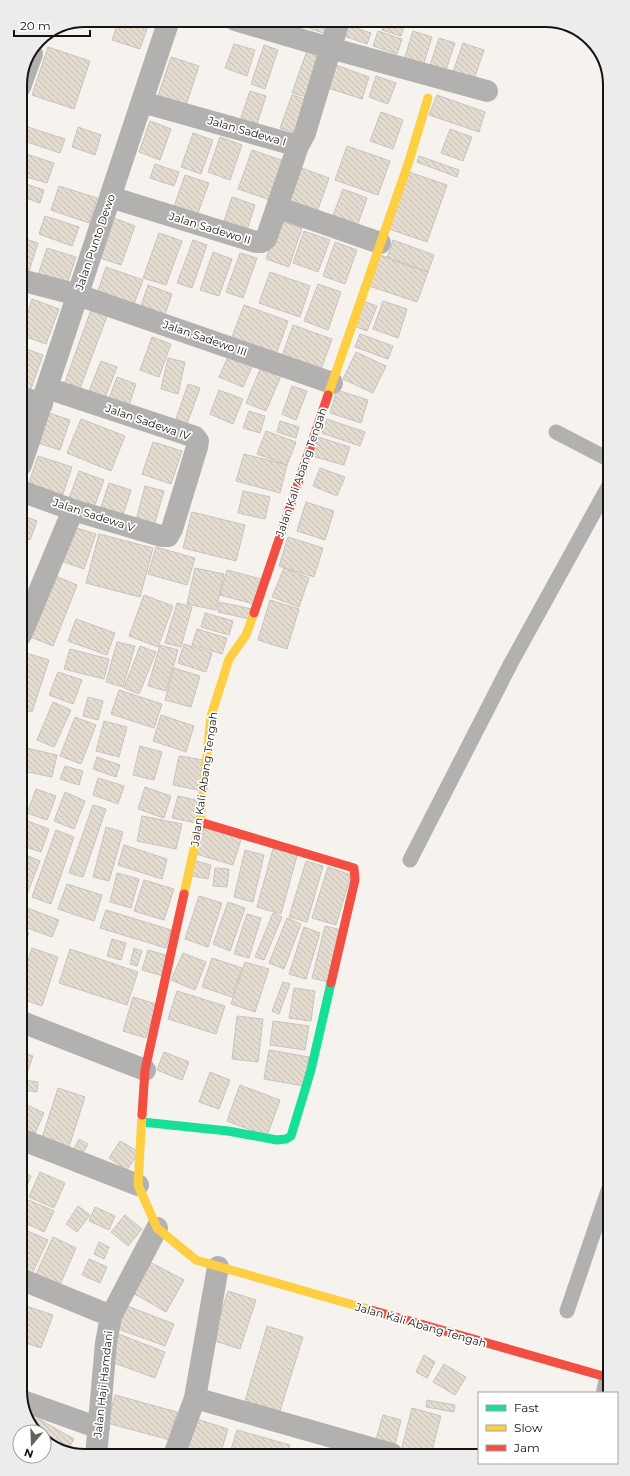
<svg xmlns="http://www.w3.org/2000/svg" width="630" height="1476" font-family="Montserrat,sans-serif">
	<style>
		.building { fill: url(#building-back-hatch); stroke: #c6c3c0 }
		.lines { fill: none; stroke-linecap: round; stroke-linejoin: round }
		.lane { stroke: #b3b1b0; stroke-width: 15 }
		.street { stroke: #b3b1b0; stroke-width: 22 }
		.fast { stroke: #16e098; stroke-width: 9 }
		.slow { stroke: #ffcf43; stroke-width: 9 }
		.jam { stroke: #f24e42; stroke-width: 9 }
		.labels { text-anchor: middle; stroke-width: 3.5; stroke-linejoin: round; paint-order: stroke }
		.street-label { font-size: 11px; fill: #161411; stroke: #fff }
		.rim { fill: none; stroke: #161411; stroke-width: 2 }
	</style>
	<defs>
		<pattern id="building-back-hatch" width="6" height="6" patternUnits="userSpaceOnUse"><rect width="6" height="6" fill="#e5dcd0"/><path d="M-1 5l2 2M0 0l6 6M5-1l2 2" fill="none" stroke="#c4bcb2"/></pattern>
	</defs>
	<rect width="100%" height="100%" fill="#f6f2ee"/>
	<path class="building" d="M85,20h17l-3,8 -18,-7z
		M119,20h31l-10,29 -28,-9z
		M299,20h35l-5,15 -32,-11z
		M353,20h24l-2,7z
		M385,20h21l-5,16 -19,-6z
		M342,23l29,10 -4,11 -29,-10z
		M378,31l24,8 -5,15 -24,-8z
		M413,31l19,6 -9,29 -19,-6z
		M439,38l16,5 -9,27 -16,-5z
		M463,43l21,7 -12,35 -21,-7z
		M234,44l21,6 -8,26 -22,-8z
		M264,45l14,5 -13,39 -14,-5z
		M309,45l16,6 -15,47 -18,-5z
		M48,47l42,14 -16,48 -42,-14z
		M171,57l28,9 -14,42 -28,-9z
		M336,65l33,12 -7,22 -34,-11z
		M376,76l20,7 -8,21 -19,-7z
		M250,91l16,5 -11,34 -16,-6z
		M292,95l18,6 -12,33 -18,-6z
		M437,95l48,17 -6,20 -50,-17z
		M381,112l22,8 -10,29 -23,-8z
		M150,121l21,8 -11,31 -21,-8z
		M28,127l37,12 -5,14 -36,-12z
		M78,127l23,8 -6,20 -23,-8z
		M450,129l22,8 -9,24 -22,-8z
		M193,133l20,7 -12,34 -20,-7z
		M220,137l22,8 -12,35 -22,-8z
		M347,146l43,15 -12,34 -43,-15z
		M252,150l35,12 -14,39 -35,-12z
		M20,152l34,11 -7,20 -27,-8z
		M419,156l40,14 -2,7 -40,-15z
		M155,164l24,8 -5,14 -24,-8z
		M296,166l33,12 -13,37 -33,-12z
		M409,172l38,13 -20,57 -38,-13z
		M185,175l24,8 -13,35 -23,-9z
		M20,182l24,8 -4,13 -20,-7z
		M59,186l38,12 -8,25 -38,-13z
		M343,189l24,9 -10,28 -25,-8z
		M232,197l23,8 -8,25 -23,-9z
		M45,216l34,11 -7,19 -33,-12z
		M114,218l21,8 -14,39 -21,-7z
		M279,220l23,8 -13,39 -23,-8z
		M304,231l26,9 -12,32 -25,-9z
		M159,233l23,8 -16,44 -23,-7z
		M23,238l15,5 -10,31 -7,-2v-26z
		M193,240l14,5 -15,43 -15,-5z
		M393,240l41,15 -6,17 -41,-14z
		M335,242l22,8 -12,34 -22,-8z
		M47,248l29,9 -10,30 -29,-9z
		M213,252l19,7 -13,37 -19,-6z
		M240,253l17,5 -14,40 -17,-6z
		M380,255l48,17 -11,30 -48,-16z
		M106,267l37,13 -9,24 -36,-13z
		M270,272l40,14 -10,31 -41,-14z
		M318,284l23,8 -13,38 -24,-9z
		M148,285l24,9 -9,26 -24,-8z
		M32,299l27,10 -13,35 -25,-9z
		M363,301l14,5 -10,25 -13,-5z
		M383,301l24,8 -9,29 -25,-9z
		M244,305l44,16 -13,36 -45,-15z
		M91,310l16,6 -28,75 -15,-6z
		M293,325l39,14 -13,36 -39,-13z
		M360,334l33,12 -5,13 -33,-12z
		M152,337l19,7 -12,33 -19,-7z
		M21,347l22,8 -15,42 -7,-3z
		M231,350l24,10 -12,27 -24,-10z
		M356,352l30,14 -13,27 -30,-14z
		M168,358l17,4 -7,32 -17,-5z
		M101,361l16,6 -14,36 -16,-7z
		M261,367l20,9 -15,35 -20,-8z
		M117,377l19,7 -10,30 -20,-7z
		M188,384l12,4 -16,44 -11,-4z
		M292,386l15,5 -11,29 -14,-6z
		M219,390l24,9 -10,25 -23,-10z
		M337,390l31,10 -7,23 -31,-10z
		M43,411l27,9 -10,30 -28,-9z
		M249,411l16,5 -5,17 -17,-5z
		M81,419l44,17 -14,35 -44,-18z
		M327,419l38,13 -5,14 -38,-13z
		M280,421l19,6 -3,11 -19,-6z
		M266,431l30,11 -9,23 -30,-11z
		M318,437l32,10 -6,18 -32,-9z
		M153,442l29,9 -11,33 -29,-10z
		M244,454l43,11 -7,28 -44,-12z
		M38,456l34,11 -10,30 -34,-12z
		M320,468l25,9 -8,19 -24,-10z
		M79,471l25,9 -12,33 -25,-9z
		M109,483l22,7 -8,25 -22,-8z
		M145,486l19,5 -11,38 -18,-5z
		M243,491l27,6 -5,22 -27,-6z
		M306,502l28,9 -9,29 -28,-9z
		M192,512l53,13 -9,36 -53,-13z
		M21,515l16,6 -7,19 -9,-3z
		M70,526l26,8 -12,35 -26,-9z
		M99,534l54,14 -13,49 -54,-14z
		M288,537l35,11 -9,29 -35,-11z
		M156,547l39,11 -8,27 -39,-11z
		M195,568l29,6 -8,36 -29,-6z
		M284,568l25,10 -10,29 -27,-10z
		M227,570l34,9 -7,25 -34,-9z
		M53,575l24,10 -24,61 -25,-10z
		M144,595l29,11 -15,41 -29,-11z
		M270,600l29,9 -12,40 -29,-9z
		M219,602l33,7 -2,10 -32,-7z
		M177,603l15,4 -11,40 -16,-4z
		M205,613l28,8 -4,14 -28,-8z
		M76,619l39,14 -8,22 -39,-14z
		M197,629l30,9 -5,16 -30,-9z
		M117,642l18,4 -12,41 -17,-5z
		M184,644l28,9 -6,19 -28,-9z
		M160,645l18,5 -12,41 -18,-5z
		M140,646l16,6 -17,42 -15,-6z
		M70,649l39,10 -5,20 -40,-10z
		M23,652l26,8 -17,52 -10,-3v-52z
		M174,668l26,8 -9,31 -26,-7z
		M58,672l24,8 -9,24 -24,-9z
		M119,690l43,14 -8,24 -43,-14z
		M88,697l15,4 -5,19 -15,-4z
		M53,702l18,8 -17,37 -17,-7z
		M161,715l33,11 -8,26 -33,-11z
		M75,717l21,8 -15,39 -21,-8z
		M104,721l23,6 -8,30 -23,-6z
		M140,746l22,6 -8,28 -21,-5z
		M22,747l35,8 -5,22 -30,-6z
		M179,756l25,4 -6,30 -25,-5z
		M97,757l23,8 -4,12 -23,-8z
		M65,766l18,5 -4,14 -19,-6z
		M22,774l6,2 -6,20z
		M98,778l26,8 -6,18 -25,-9z
		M145,787l26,9 -7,22 -26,-9z
		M36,789l20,7 -9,24 -20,-7z
		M65,792l20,9 -11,28 -20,-8z
		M178,796l23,5 -5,22 -24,-5z
		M93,805l13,4 -23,68 -14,-4z
		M142,816l40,8 -6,25 -39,-8z
		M22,819l27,10 -8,23 -19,-6z
		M205,825l37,11 -9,29 -37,-11z
		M106,827l17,5 -14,49 -16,-4z
		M56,830l18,7 -23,67 -19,-7z
		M124,845l43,14 -5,20 -44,-14z
		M274,845l24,7 -17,62 -24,-7z
		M245,850l19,5 -11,47 -19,-5z
		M29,856l11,5 -13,33 -5,-2v-18z
		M192,860l19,5 -3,14 -20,-4z
		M306,861l17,5 -16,56 -18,-5z
		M328,867l23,8 -15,50 -24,-7z
		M215,868l14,1 -2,18 -14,-1z
		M117,873l22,6 -8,29 -21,-6z
		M144,880l30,9 -10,31 -30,-9z
		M67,884l35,11 -8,26 -36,-12z
		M199,896l23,7 -14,44 -23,-8z
		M228,902l17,6 -15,43 -17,-7z
		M22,906l37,14 -7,17 -30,-11z
		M106,910l65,20 -5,18 -66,-20z
		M273,913l9,4 -18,43 -9,-3z
		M247,914l14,4 -12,40 -15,-4z
		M287,918l14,6 -17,45 -15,-6z
		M325,926l17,4 -14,52 -16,-4z
		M304,927l16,6 -14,46 -17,-5z
		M22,931l7,2 -7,18z
		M112,939l14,4 -5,17 -14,-4z
		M32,948l26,9 -16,49 -20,-7v-20z
		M134,948l8,3 -5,15 -7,-2z
		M70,949l68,23 -11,33 -68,-22z
		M148,950l21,6 -6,20 -21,-6z
		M183,953l23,9 -11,28 -24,-10z
		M212,958l30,10 -10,29 -30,-10z
		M245,962l24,7 -14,43 -24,-8z
		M283,982l7,2 -11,30 -7,-3z
		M294,988l21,3 -4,30 -22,-3z
		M177,991l48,15 -9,28 -48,-15z
		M133,997l23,7 -10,34 -23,-7z
		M237,1016l26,3 -5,43 -26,-3z
		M273,1021l36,5 -4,24 -35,-5z
		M269,1050l40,7 -5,29 -40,-7z
		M22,1052l11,4 -6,17 -4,-2z
		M164,1052l25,10 -7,18 -25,-10z
		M210,1072l20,8 -11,29 -20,-7z
		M23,1080l15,2 -1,10 -14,-2z
		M240,1085l40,15 -13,36 -40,-15z
		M58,1088l27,9 -16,50 -27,-9z
		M23,1103l21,10 -11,25 -10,-5z
		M79,1139l9,5 -7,13 -9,-5z
		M120,1141l19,11 -12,18 -18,-12z
		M23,1172l8,4 -8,18z
		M40,1172l25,11 -11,25 -25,-11z
		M26,1199l28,12 -10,21 -21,-10v-15z
		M78,1206l12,9 -13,17 -11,-8z
		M95,1207l20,9 -6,14 -20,-9z
		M125,1215l17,14 -14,17 -17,-14z
		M23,1229l25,11 -19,40 -6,-3z
		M53,1237l23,11 -19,44 -24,-11z
		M99,1242l10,5 -5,12 -10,-5z
		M89,1259l18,8 -7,16 -18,-8z
		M148,1261l36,19 -18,32 -35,-20z
		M228,1291l28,9 -16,49 -28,-9z
		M23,1305l30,10 -12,33 -18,-6z
		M127,1306l47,18 -9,22 -47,-17z
		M267,1326l36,11 -23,74 -35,-10z
		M116,1333l49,19 -10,26 -49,-18z
		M424,1355l11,7 -8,16 -11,-6z
		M444,1364l22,13 -11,18 -22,-13z
		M115,1395l62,17 -7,28 -63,-17z
		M427,1400l28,5 -1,7 -28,-5z
		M412,1408l29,8 -10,38h-20l-10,-3z
		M383,1415l18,5 -7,28 -19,-5z
		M37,1418l37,21 -7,12 -22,-8 -1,-11h-6l-5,-7z
		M193,1418l35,11 -8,26h-39z
		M237,1430l53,15 -3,9 -52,1 -5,-2z"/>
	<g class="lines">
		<path class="lane" d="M556,432l52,27
			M410,860l101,-197 97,-176
			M567,1311l42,-123"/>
		<path class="street" d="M235,20l95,28 157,43
			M20,87l12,-33
			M142,102l156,44
			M110,197l146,45h5l5,-3 32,-93 7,-13 34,-113
			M276,210l12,1 92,32
			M21,280l57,15 254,88
			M21,397l21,7
			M21,465l148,-445
			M21,491l52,19 88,26h7l4,-7 25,-82 1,-6 -3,-4 -148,-49
			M21,635l52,-125
			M22,1022l123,48
			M23,1140l115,45
			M218,1267l-23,131 197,56
			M23,1280l88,36
			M607,1393l3,-15
			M23,1401l76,27
			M174,1455l21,-57
			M96,1456l10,-113 5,-27 46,-88"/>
		<path class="fast" d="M142,1122l86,9 49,9 9,-1 5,-3 20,-66 20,-87"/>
		<path class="slow" d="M328,395l81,-234 19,-63
			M184,894l16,-72 11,-106 18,-57 17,-24 8,-22
			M142,1115l-4,70 19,43 39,32 175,50"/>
		<path class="jam" d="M254,613l74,-218
			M200,822l154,46 1,12 -24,103
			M142,1115l3,-45 39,-176
			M371,1310l239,68"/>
	</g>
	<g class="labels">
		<g class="street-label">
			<text transform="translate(247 131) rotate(16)" y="4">Jalan Sadewa I</text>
			<text transform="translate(210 228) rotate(17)" y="4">Jalan Sadewo II</text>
			<text transform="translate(95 242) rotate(-71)" y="4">Jalan Punto Dewo</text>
			<text transform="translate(205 338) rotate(19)" y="4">Jalan Sadewo III</text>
			<text transform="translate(148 422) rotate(19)" y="4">Jalan Sadewa IV</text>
			<text transform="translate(301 472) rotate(-71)" y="4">Jalan Kali Abang Tengah</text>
			<text transform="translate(94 515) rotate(18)" y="4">Jalan Sadewa V</text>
			<text transform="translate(204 779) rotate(-82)" y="4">Jalan Kali Abang Tengah</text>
			<text transform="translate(421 1325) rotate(16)" y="4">Jalan Kali Abang Tengah</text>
			<text transform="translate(103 1384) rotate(-84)" y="4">Jalan Haji Hamdani</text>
		</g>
	</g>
	<path d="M0 0H630V1476H0ZM85 27H545A58 58 0 0 1 603 85V1391A58 58 0 0 1 545 1449H85A58 58 0 0 1 27 1391V85A58 58 0 0 1 85 27Z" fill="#ececec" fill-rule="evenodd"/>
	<path class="rim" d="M85 27H545A58 58 0 0 1 603 85V1391A58 58 0 0 1 545 1449H85A58 58 0 0 1 27 1391V85A58 58 0 0 1 85 27Z"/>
	<rect x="478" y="1392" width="140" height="72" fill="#ffffff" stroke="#a2a1a0"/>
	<rect x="486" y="1405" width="20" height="6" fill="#16e098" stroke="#a2a1a0"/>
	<text x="514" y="1412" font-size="12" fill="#161411">Fast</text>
	<rect x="486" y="1425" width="20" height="6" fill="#ffcf43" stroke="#a2a1a0"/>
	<text x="514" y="1432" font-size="12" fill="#161411">Slow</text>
	<rect x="486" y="1445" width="20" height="6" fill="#f24e42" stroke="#a2a1a0"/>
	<text x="514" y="1452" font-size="12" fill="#161411">Jam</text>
	<g transform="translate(32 1444) rotate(199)"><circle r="19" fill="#ffffff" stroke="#a2a1a0"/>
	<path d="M0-3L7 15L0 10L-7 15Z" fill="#64625e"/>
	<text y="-6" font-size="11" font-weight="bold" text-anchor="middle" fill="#161411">N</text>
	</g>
	<path d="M14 30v6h76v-6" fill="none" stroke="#161411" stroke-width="2"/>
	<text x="20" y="30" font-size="12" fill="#161411" stroke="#ffffff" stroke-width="3" paint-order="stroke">20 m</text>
</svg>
